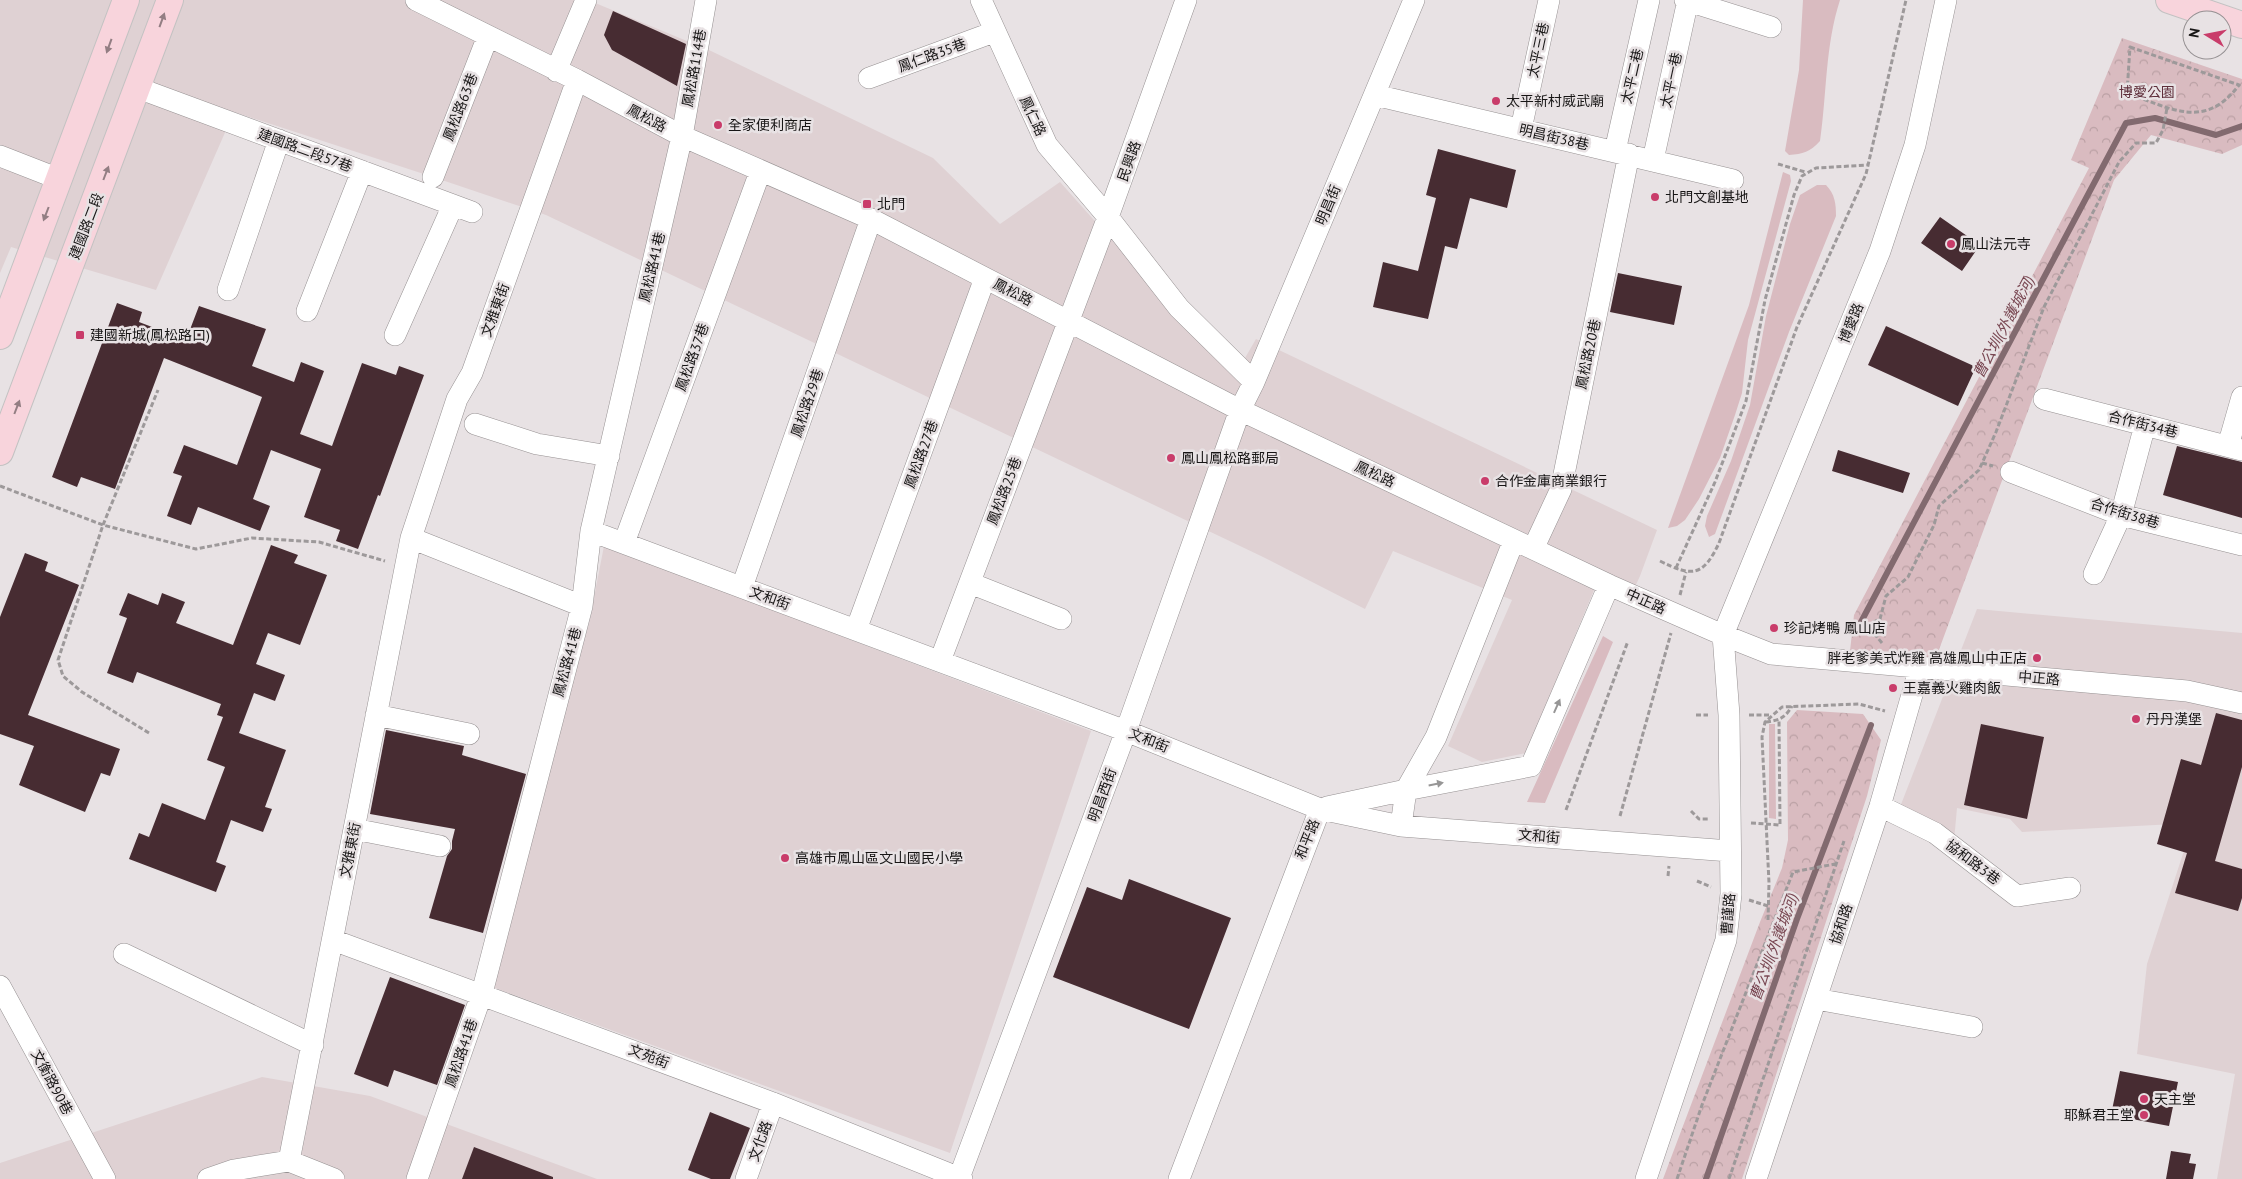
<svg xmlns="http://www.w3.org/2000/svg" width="2242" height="1179" font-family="'PT Sans','Noto Sans TC',sans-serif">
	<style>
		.built { fill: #dfd1d3 }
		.green { fill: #d9bbc0 }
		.park { fill: url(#park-crowns) }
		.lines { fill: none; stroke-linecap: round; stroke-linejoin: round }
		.stream { stroke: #826a6f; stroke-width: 6 }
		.building { fill: #472c32 }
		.minor-casing { stroke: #969192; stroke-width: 22 }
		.major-casing { stroke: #c3c2c2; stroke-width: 28 }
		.path { stroke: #9d999a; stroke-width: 3; stroke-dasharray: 5 2.5; stroke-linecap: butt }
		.minor { stroke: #fff; stroke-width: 21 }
		.major { stroke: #f8d4dc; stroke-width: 26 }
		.oneway { fill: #937e83 }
		.oneway2 { fill: #979696 }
		.poi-dot { fill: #c93c6a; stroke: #e8e2e4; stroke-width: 2 }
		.labels { text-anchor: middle; stroke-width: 5; stroke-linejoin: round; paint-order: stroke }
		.street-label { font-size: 14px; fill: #181616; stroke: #e8e2e4 }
		.park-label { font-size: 14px; fill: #5e2e3a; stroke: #e8e2e4 }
		.poi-label { font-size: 14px; fill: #181616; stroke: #e8e2e4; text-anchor: start }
		.water-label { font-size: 15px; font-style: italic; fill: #794752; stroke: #e8e2e4 }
	</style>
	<defs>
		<pattern id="park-crowns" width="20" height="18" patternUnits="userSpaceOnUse" patternTransform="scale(1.25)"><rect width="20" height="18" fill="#d9bbc0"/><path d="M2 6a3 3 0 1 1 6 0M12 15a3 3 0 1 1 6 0" fill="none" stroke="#baa0a4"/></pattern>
	</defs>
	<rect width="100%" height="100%" fill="#e8e2e4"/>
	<path class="built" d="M0,0h588l123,51 222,107 67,66 60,-42 174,195 22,-38 401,191 -17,46 -13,28 -33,-14 -68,163 -44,9 -34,-16 64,-146 -119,-49 -28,58 -104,-53 -715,-341 -113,-38 -199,-65 -78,178 -145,-43 -11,26z
		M604,546l487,185 -141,422 -466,-169 105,-361z
		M1977,609l265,24v546h-25l18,-105 -98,-20 10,-90 46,-141 -171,9 -12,-13 -53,-11 -4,44 -53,-45z
		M262,1077l108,19 227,83h-597v-16z"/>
	<path class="green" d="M1803,0h37c-15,46 -13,93 -20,141 -10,11 -17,13 -31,14l-4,-4 14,-81z
		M1783,172l7,3 1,6 -43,159 -6,53 -7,22 -15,43 -21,41 -14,21 -8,6 -9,2 81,-223z
		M1817,185h9c9,9 10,19 10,31l-47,116 -74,202 -6,3 -4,-11 2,-10 24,-55 19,-56 16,-89 24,-92 10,-29z
		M1603,636l10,6 -68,161 -18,-1z
		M1769,724h6l1,95 -7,-1z"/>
	<path class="park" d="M2122,38l120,41v66l-20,9 -71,-19 -37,45 -180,483 -85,-3 5,-45 235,-447 -18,-8z
		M1797,710l66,4 18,26 -14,56 -125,383h-79l97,-257 22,-54 6,-28 -1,-118z"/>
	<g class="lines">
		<path class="stream" d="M1861,622l265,-499 29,-5 61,17 26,-9
			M1706,1179l91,-260 74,-194"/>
	</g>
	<path class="building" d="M613,11l73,33 -9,42 -65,-36 -8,-15z
		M1438,149l78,21 -9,38 -37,-10 -13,51 -12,-3 -17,73 -55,-12 10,-45 35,9 18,-73 -10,-3z
		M1940,217l40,28 -18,26 -41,-28z
		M1618,273l64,13 -8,39 -64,-13z
		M117,303l25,9 -3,10 47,18 13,-34 67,23 -14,37 42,16 7,-20 23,9 -24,63 32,12 30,-83 34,12 3,-9 25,9 -44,121 -2,-1 -20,54 -22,-8 4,-11 -36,-13 17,-48 -50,-19 -18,49 17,7 -10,25 -62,-24 -7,18 -24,-9 15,-40 -9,-3 11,-28 53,20 25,-68 -98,-39 -49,131 -34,-12 -4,10 -25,-10z
		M1886,326l90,41 -18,39 -90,-41z
		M2177,446l65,16v56l-79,-23z
		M1838,450l72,23 -7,20 -71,-22z
		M271,545l27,10 -4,8 33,12 -27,70 -32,-12 -12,31 29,11 -10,26 -21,-8 -15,40 47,17 -21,57 7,2 -9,23 -32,-12 -15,42 10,4 -10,26 -87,-33 10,-26 10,4 13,-34 43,17 20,-53 -18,-7 16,-43 -6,-2 4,-11 -84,-32 -4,11 -26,-10 20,-55 -8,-3 9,-22 30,12 4,-12 23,9 -9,21 57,22z
		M25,553l23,9 -3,9 34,14 -51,130 92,34 -10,27 -9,-3 -16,39 -66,-27 15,-39 -34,-12v-117z
		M2216,713l26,7v47l-27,94 27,8v29l-4,13 -63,-18 12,-40 -30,-9 24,-85 20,6z
		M1981,724l63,13 -17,82 -63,-14z
		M386,730l78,16 -2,9 64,19 -43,159 -54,-15 18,-62 5,-7v-8l3,-12 -85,-15z
		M1129,879l102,39 -42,111 -136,-52 34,-90 35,13z
		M390,977l75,28 -28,80 -43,-15 -6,17 -34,-13z
		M2120,1071l58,11 -9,44 -58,-11z
		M710,1112l40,16 -20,51h-19l-23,-9z
		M474,1147l79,30v2h-91z
		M2171,1151l20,3 -2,9 7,1 -3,15h-27z"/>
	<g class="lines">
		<g class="minor-casing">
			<path id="minor" d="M416,0l161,80 105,56 189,83 369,191 369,175 114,50 48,19 416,37 55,12
				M981,0l66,145 61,72 71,91 75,74
				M1685,0l86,27
				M556,71l30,-71
				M869,78l125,-46
				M577,80l-105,293 -15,26 -46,139 171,68
				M138,88l334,124
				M1375,95l358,85
				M1521,129l28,-129
				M1615,151l34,-151
				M0,156l59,23
				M1653,160l35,-160
				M433,177l55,-141
				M228,290l51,-150
				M307,311l55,-140
				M395,335l58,-130
				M2044,399l198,51
				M475,424l62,20 72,12
				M2228,446l14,-49
				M2011,472l110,43 121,30
				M591,531l535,200 194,78 81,17 329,25
				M624,543l136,-371
				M1533,549l28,-60 68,-335
				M2094,574l27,-59 24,-90
				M970,583l91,36
				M742,587l129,-368
				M856,630l129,-352
				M940,661l168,-444 78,-217
				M376,715l93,19
				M1880,806l55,27 82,63 53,-8
				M1327,807l79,-17 30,-53 78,-197
				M1401,826l5,-36 125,-24 78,-181
				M354,829l86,17
				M333,940l440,163 189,76
				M124,954l189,91
				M0,986l105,193
				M1816,999l156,28
				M289,1161l122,-623
				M959,1178l167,-447 114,-321 14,-28 160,-382
				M208,1179l26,-9 55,-9 45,18
				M417,1179l65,-186 100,-387 9,-75 91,-395 24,-136
				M746,1179l27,-76
				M1179,1179l141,-370
				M1646,1179l80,-239 5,-46 -2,-179 -6,-80 157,-384 35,-106 31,-145
				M1756,1179l124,-373 40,-139"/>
		</g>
		<g class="major-casing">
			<path id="major" d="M2169,0l73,25
				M0,336l126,-336
				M0,452l170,-452"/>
		</g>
		<path class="path" d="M2130,47l109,38c-34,46 -69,23 -112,8z
			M1778,164l27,8
			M1982,463l11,3
			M0,486l103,39 93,24 56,-11 67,4 66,19
			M1660,561c32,16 43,16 59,-18l78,-216 69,-153 40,-174
			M1676,568l39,-86 31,-81 19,-101 29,-105 8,-19 14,-8 52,-3
			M1680,595l6,-23
			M1882,643l-15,-18 13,-6 6,-23 22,-19 26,-52 5,-19 40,-36 17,-38 48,-125 75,-145 17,-19h20l7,-13 4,-22
			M1696,715h12
			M1749,715h22
			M1766,722c14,-2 19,-4 26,-16
			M149,733l-67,-41 -19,-16 -5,-16 45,-135 55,-135
			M1566,810l62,-169
			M1691,811l8,8h11
			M1620,816l51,-183
			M1751,823l29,2 -1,-105
			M1668,876l1,-10
			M1697,881l14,6
			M1749,900l19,6
			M1768,920l1,-37 -7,-146 3,-15 17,-15 77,-3 26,7
			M1677,1179l25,-74 91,-233 42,-8
			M1729,1179l115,-338"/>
		<use href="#minor" class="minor"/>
		<use href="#major" class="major"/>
	</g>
	<defs><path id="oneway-solid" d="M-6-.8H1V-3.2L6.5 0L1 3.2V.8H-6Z" transform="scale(1.25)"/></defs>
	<g class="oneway">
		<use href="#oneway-solid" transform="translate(162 20) rotate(-70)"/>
		<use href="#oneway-solid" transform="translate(109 46) rotate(110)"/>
		<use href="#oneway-solid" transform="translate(106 173) rotate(-69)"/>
		<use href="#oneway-solid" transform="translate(46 214) rotate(111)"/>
		<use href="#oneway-solid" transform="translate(17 407) rotate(-69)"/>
	</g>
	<g class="oneway2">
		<use href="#oneway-solid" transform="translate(1557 706) rotate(-66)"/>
		<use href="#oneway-solid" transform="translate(1436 784) rotate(-11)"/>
	</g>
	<g class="poi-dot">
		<circle cx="1496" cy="101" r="5"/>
		<circle cx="718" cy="125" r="5"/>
		<circle cx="1655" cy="197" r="5"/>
		<rect x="862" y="199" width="10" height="10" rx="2.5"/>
		<circle cx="1951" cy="244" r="5"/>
		<rect x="75" y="330" width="10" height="10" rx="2.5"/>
		<circle cx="1171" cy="458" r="5"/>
		<circle cx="1485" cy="481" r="5"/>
		<circle cx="1774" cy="628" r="5"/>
		<circle cx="2037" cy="658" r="5"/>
		<circle cx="1893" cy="688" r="5"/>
		<circle cx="2136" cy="719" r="5"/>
		<circle cx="785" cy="858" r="5"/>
		<circle cx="2144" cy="1099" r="5"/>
		<circle cx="2144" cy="1115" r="5"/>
	</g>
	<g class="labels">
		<g class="street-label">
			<text transform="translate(1538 50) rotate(-78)" y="5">太平三巷</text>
			<text transform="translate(932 55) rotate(-20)" y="5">鳳仁路35巷</text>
			<text transform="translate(694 68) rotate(-80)" y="5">鳳松路114巷</text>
			<text transform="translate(1632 76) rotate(-77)" y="5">太平二巷</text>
			<text transform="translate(1671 80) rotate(-78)" y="5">太平一巷</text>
			<text transform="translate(460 107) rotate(-69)" y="5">鳳松路63巷</text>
			<text transform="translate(1033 116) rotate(65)" y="5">鳳仁路</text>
			<text transform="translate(647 118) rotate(28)" y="5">鳳松路</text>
			<text transform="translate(1554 137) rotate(13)" y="5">明昌街38巷</text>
			<text transform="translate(305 150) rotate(20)" y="5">建國路二段57巷</text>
			<text transform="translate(1129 161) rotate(-70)" y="5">民興路</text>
			<text transform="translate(1328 205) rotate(-67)" y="5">明昌街</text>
			<text transform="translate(86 226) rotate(-69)" y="5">建國路二段</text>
			<text transform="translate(652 267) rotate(-77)" y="5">鳳松路41巷</text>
			<text transform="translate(1013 292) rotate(27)" y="5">鳳松路</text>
			<text transform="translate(495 310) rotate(-70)" y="5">文雅東街</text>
			<text transform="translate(1851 323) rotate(-68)" y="5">博愛路</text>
			<text transform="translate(1588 354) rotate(-78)" y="5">鳳松路20巷</text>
			<text transform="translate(692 357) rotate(-70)" y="5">鳳松路37巷</text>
			<text transform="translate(807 403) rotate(-71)" y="5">鳳松路29巷</text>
			<text transform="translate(2143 424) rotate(14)" y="5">合作街34巷</text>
			<text transform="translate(921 454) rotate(-70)" y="5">鳳松路27巷</text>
			<text transform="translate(1375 474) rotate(25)" y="5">鳳松路</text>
			<text transform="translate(1004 491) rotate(-69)" y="5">鳳松路25巷</text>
			<text transform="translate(2125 513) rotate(17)" y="5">合作街38巷</text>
			<text transform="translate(770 598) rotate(20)" y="5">文和街</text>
			<text transform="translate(1646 601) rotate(24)" y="5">中正路</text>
			<text transform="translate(567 662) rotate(-75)" y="5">鳳松路41巷</text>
			<text transform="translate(2039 678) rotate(5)" y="5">中正路</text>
			<text transform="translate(1149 740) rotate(22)" y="5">文和街</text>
			<text transform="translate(1102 795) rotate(-70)" y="5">明昌西街</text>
			<text transform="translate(1539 836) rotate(5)" y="5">文和街</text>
			<text transform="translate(1307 839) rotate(-68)" y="5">和平路</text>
			<text transform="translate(350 850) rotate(-79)" y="5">文雅東街</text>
			<text transform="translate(1973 862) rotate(37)" y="5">協和路3巷</text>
			<text transform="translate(1728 914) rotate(-85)" y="5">曹謹路</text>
			<text transform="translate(1841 924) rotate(-72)" y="5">協和路</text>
			<text transform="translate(461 1053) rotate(-71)" y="5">鳳松路41巷</text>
			<text transform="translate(649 1056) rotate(21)" y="5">文苑街</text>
			<text transform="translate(52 1082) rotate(62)" y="5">文衡路90巷</text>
			<text transform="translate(760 1141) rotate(-70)" y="5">文化路</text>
		</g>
		<g class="park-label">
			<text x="2147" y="97">博愛公園</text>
		</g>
		<g class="poi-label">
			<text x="1506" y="106">太平新村威武廟</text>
			<text x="728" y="130">全家便利商店</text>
			<text x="1665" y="202">北門文創基地</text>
			<text x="877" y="209">北門</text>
			<text x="1961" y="249">鳳山法元寺</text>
			<text x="90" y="340">建國新城(鳳松路口)</text>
			<text x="1181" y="463">鳳山鳳松路郵局</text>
			<text x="1495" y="486">合作金庫商業銀行</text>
			<text x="1784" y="633">珍記烤鴨 鳳山店</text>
			<text x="2027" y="663" text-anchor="end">胖老爹美式炸雞 高雄鳳山中正店</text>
			<text x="1903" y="693">王嘉義火雞肉飯</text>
			<text x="2146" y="724">丹丹漢堡</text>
			<text x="795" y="863">高雄市鳳山區文山國民小學</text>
			<text x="2154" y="1104">天主堂</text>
			<text x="2134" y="1120" text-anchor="end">耶穌君王堂</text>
		</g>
		<g class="water-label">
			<text transform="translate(2004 327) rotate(-62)" y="5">曹公圳(外護城河)</text>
			<text transform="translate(1774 947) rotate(-70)" y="5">曹公圳(外護城河)</text>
		</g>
	</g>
	<g transform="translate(2207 35) rotate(280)"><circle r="24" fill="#e8e2e4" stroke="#959092"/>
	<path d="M0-4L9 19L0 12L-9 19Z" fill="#c93c6a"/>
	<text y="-8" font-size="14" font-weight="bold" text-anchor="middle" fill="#181616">N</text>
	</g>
</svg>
